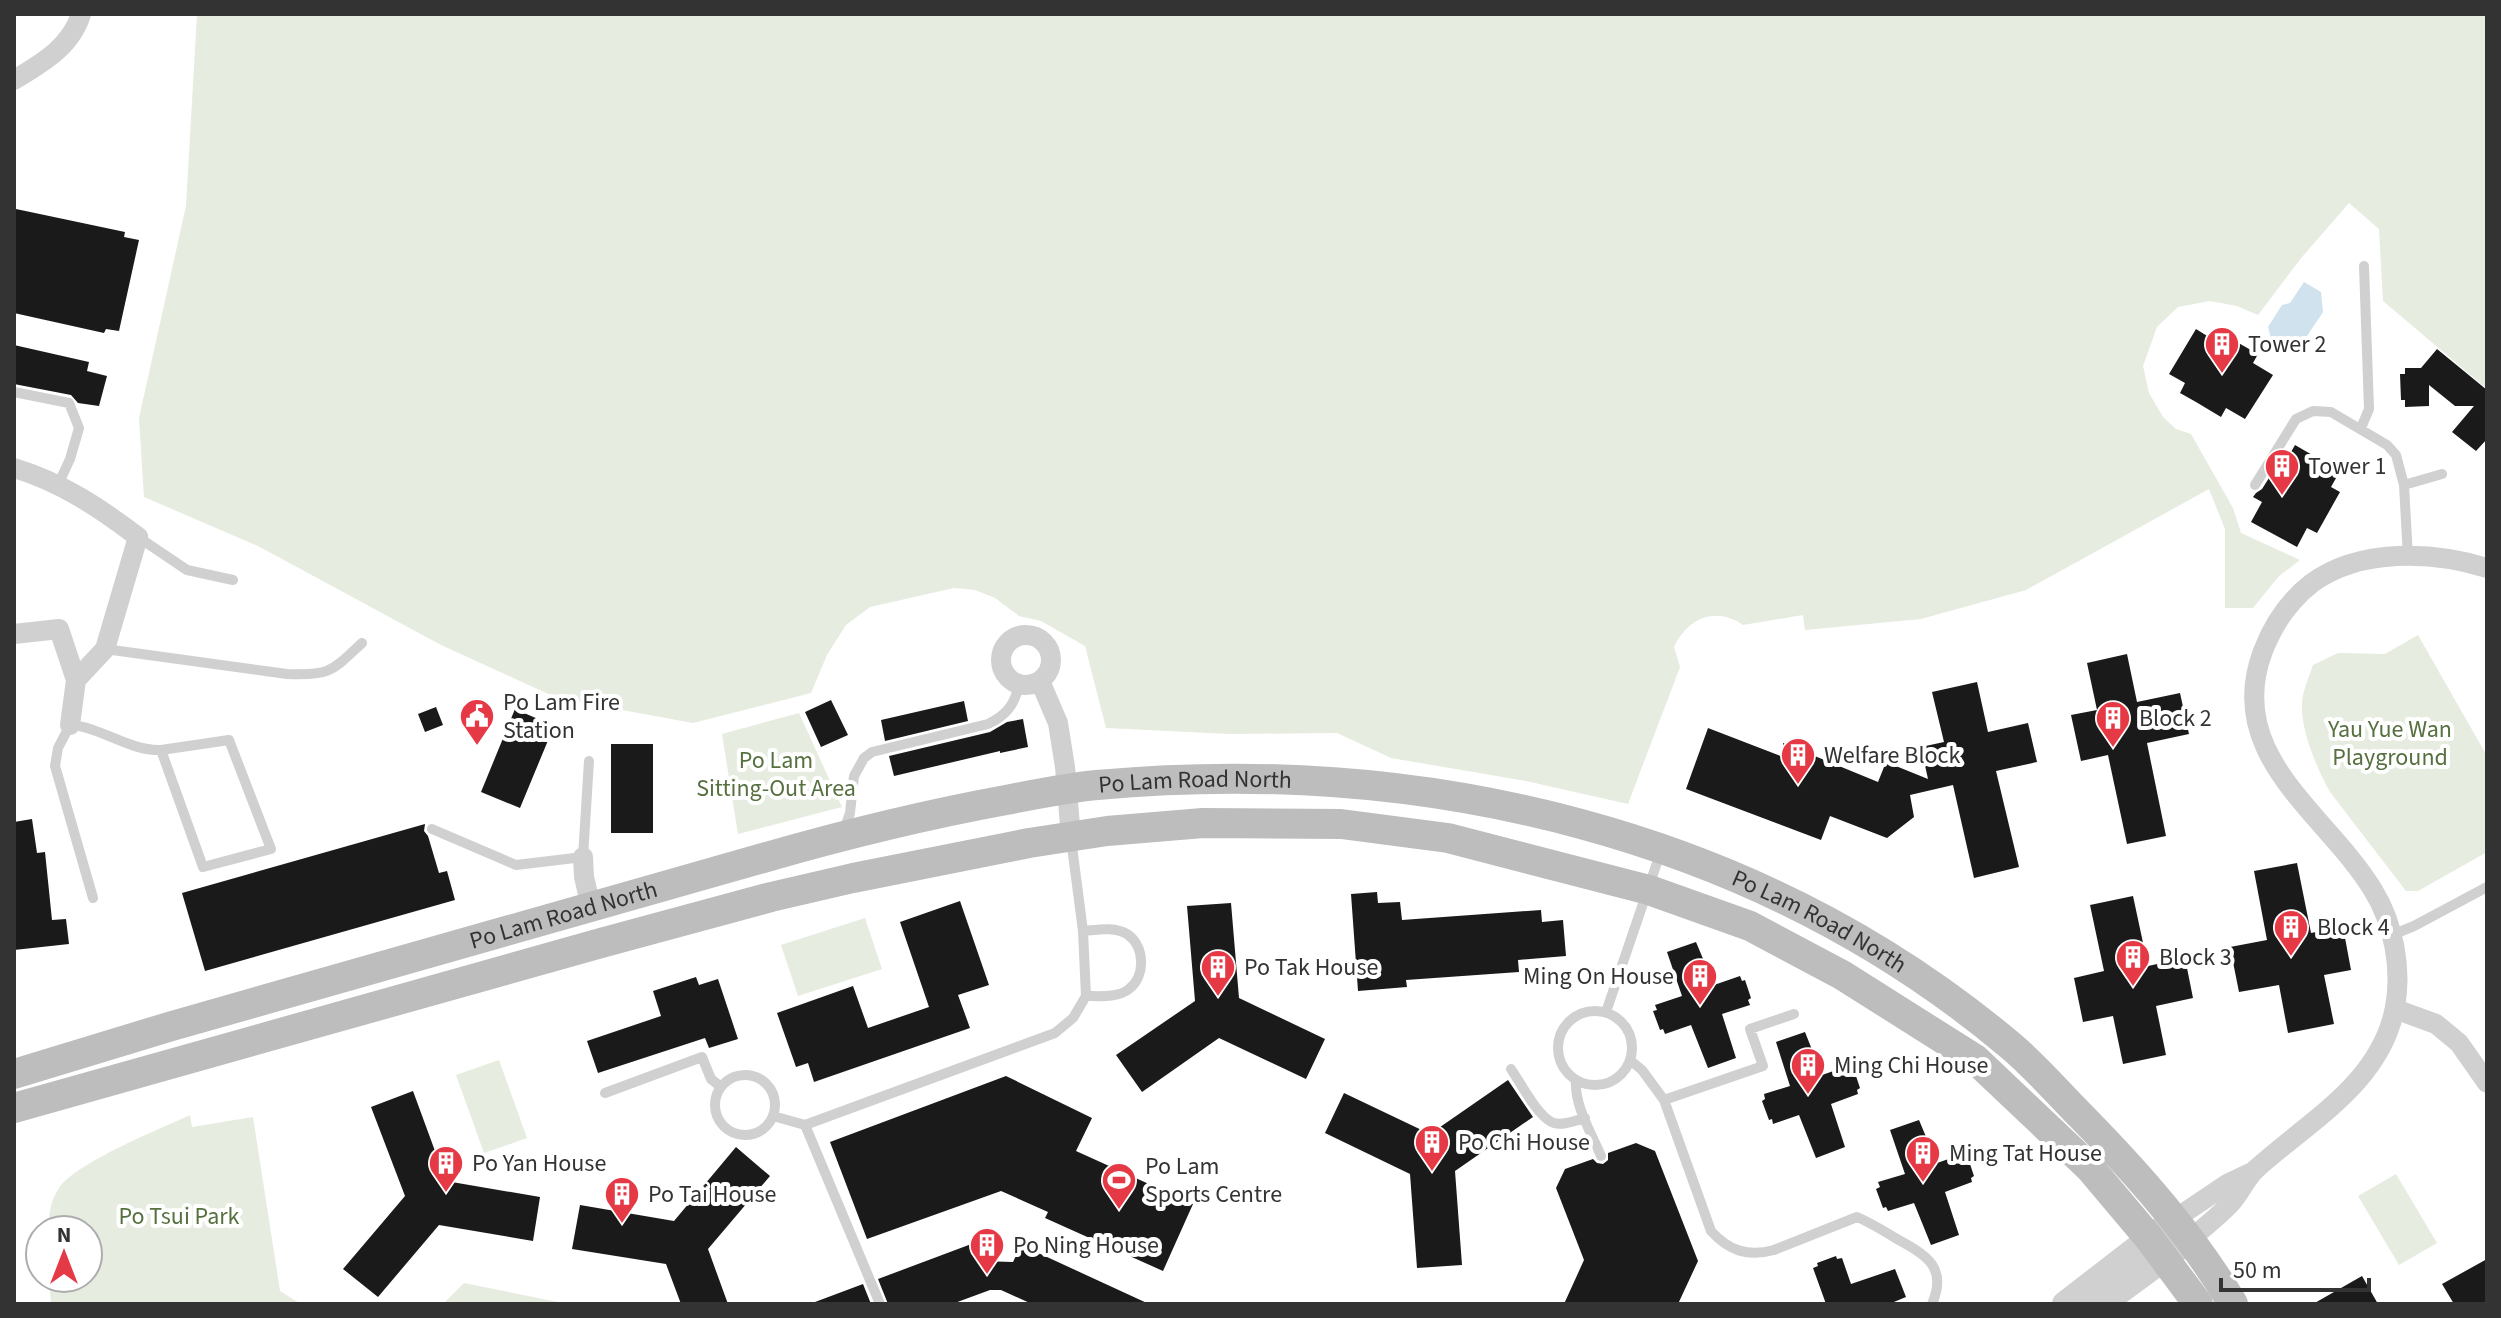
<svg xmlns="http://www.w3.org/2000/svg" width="2501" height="1318" font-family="'Source Sans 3',sans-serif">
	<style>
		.green { fill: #e6ecdf }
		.water { fill: #cfe2ee }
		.building { fill: #1a1a1a }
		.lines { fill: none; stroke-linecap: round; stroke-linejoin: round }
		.service { stroke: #d0d0d0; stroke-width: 10 }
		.minor { stroke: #d0d0d0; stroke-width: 20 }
		.tertiary { stroke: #d0d0d0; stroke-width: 26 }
		.secondary { stroke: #bdbdbd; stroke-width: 30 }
		.labels { text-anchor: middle; stroke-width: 8; stroke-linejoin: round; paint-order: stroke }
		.poi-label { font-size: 24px; fill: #333; stroke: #fff; text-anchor: start }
		.park-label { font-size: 24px; fill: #56703f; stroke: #fff }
		.street-label { font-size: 24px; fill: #333; stroke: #fff }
	</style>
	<rect width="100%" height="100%" fill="#fff"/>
	<path class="green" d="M197,14h2290v375l-104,-88 -4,-72 -30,-26 -47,54 -44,58 -21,-9 -27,-5 -32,6 -21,20 -14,39 6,27 14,24 13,12 15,5 42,74 8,25 59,27 -21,16 -26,32h-28v-79l-16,-40 -183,101 -105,29 -116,11 -2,-15 -60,10c-28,-19 -55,-7 -69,22l6,20 -52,137 -102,-23 -135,-23 -54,-25 -107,1 -124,-6 -21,-82 -44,-25 -22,-5 -24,-18 -20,-8 -21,-2 -84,19 -24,18 -19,30 -16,38 -118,30 -136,-25 -116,-53 -183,-99 -114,-49 -5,-79 47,-212z
		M2418,635l69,121v96l-69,39h-12l-76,-99c-13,-23 -30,-63 -28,-90 1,-12 7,-25 11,-37l25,-12 47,1z
		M799,713l43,94 -104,27 -16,-100z
		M865,918l17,51 -84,27 -17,-51z
		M499,1060l28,78 -43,15 -28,-78z
		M190,1115l2,12 61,-10 27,174 21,13h-250l-2,-26h39v-48h-40c1,-15 2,-29 11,-42 18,-26 99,-58 131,-73z
		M2396,1174l41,69 -38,22 -41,-69z
		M464,1283l104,21h-125z"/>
	<path class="water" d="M2304,282l17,10 2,20 -16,24 -11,4 -7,9 -18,-10 -3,-12 14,-22 8,-2z"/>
	<path class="building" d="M16,209l109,23 -1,5 15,3 -20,91 -13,-2 -2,4 -90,-20v-96z
		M2196,329l16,10 5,-9 25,15 16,9 -5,9 20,12 -28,44 -19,-11 -5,9 -25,-15 -16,-9 5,-10 -16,-9z
		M14,345l75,17 -2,9 20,5 -8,30 -21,-3 -7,-8 -57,-11z
		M2437,349l50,41v49l-11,12 -24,-19 22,-26h-19l-26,-21v21l-24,1v-7h-4l-1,-26h5v-6h16z
		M2295,445l45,26 -9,16 9,5 -14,25 -9,16 -10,-5 -10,19 -46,-25 11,-20 -9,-5 3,-4 6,-4 19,-30 5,2z
		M2127,654l10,48 43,-9 9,41 -42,9 19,93 -39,8 -19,-89 -27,6 -10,-46 26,-5 -10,-47z
		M1977,682l11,50 40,-9 9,39 -41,9 23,96 -45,11 -21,-93 -43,10 4,22 -27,21 -57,-22 -9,24 -135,-51 22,-61 75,29v-14l95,39 8,-20 42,17 -7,-32 23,-5 -12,-50z
		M831,700l17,35 -27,12 -16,-35z
		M964,701l4,20 -83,20 -4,-21z
		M436,707l7,18 -18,7 -7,-18z
		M515,709l39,17 -34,82 -39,-16z
		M1023,719l5,28 -28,6v-2l-106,25 -5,-20 101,-24 17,-10z
		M611,744h42v89h-42z
		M32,819l5,34 8,-1 7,68 14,-1 3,25 -55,6v-128z
		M425,824l-1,7 4,5 11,37 8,-2 8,29 -250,71 -23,-78z
		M2297,863l14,70 32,-6 8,43 -27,5 10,49 -46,9 -9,-48 -40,7 -9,-45 37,-7 -13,-69z
		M1377,892l1,11 22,-1 2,18 139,-10 1,12 21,-2 3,36 -48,4 1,12 -113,8 1,7 -49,4 -7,-97z
		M2133,896l15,70 37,-8 8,40 -37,8 10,49 -43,9 -10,-48 -30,6 -9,-44 30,-7 -14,-66z
		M960,901l29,84 -31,10 12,33 -156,54 -6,-19 -12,4 -19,-54 76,-27 15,42 61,-21 -29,-85z
		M1231,903l8,95 86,41 -19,40 -87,-41 -77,54 -26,-37 79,-54 -8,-95z
		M1696,942l18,43 26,-9 2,5 3,-1 6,18 -3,2 2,5 -28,9 14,44 -28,10 -17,-43 -26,9 -2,-5 -3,1 -7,-19 4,-1 -2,-5 27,-9 -15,-44z
		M696,977l3,8 19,-6 20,60 -29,9 -4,-10 -107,35 -11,-32 74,-25 -8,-25z
		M1805,1032l17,43 26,-9 2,5 4,-1 6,18 -3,2 1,4 -27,10 14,43 -29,11 -17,-43 -26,9 -1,-5 -3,1 -7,-19 3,-2 -1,-5 26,-8 -14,-44z
		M1006,1076l86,42 -16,33 117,53 -30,67 -118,-53 3,-6 -47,-21 -134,48 -37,-97z
		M1508,1080l25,37 -78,54 7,94 -45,3 -7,-94 -85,-41 19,-40 86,41z
		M413,1091l33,90 94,16 -7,44 -94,-16 -61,72 -35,-28 62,-73 -34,-89z
		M1919,1120l18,43 26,-9 1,5 4,-1 6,18 -3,2 1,4 -27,10 14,43 -28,10 -17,-42 -26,8 -2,-4 -3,1 -7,-19 4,-2 -2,-5 27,-8 -15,-44z
		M1636,1143l19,8 43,110 -20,43h-114l20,-44 -28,-72 9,-19 28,-10 4,4 6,1 5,-4v-7z
		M736,1147l34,29 -62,73 20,55h-47l-15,-40 -94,-15 8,-44 94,16z
		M974,1243l7,18 32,1 8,-17 128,59h-117l-31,-14h-11l-38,14h-64l-10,-25z
		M1836,1256l1,3 5,-1 9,26 44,-15 11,28 -17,7h-63l-13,-36 5,-2 -1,-3z
		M2487,1259v45h-33l-12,-20z
		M2362,1276l16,28h-65z
		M863,1284l8,20h-56v-2z"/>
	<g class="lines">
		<path class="service" d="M14,392l55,11 10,25 -9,31 -12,26
			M2361,428l8,-19 -5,-143
			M2255,485l41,-66 17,-8 18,1 56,33 9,10 8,30 4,72
			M2404,485l38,-11
			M138,537l49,33 46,10
			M105,649l182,25c43,2 45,-3 75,-31
			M432,829l84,36 67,-8 6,-96
			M844,830l6,-17 4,-37 10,-18 8,-6 116,-28c19,-9 27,-20 31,-40
			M93,898l-38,-132 3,-18 12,-23c32,2 58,26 91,25l42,117 68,-18 -42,-109 -68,10
			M1083,931c13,-1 31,-5 44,3 18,12 19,42 2,55 -11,9 -30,7 -43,7
			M2392,935l22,-9 73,-39
			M1558 1048a37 37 0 1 1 74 0a37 37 0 1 1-74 0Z
			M1606,1012l54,-158
			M1630,1060l12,10 22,30 47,131c18,20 37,26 63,19l83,-33c14,6 27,14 40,22 29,16 51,28 35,65
			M1511,1069c9,13 28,50 43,54 9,3 22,-3 31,-5
			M715 1105a30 30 0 1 1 60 0a30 30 0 1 1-60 0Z
			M1576,1080c-2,25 15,52 25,76
			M605,1093l97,-36 9,22 10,8
			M1664,1100l99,-34 -13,-37 44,-15
			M773,1116l32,9 250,-92 18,-15 13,-22 -3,-65 -12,-92
			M805,1125l75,179"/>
		<path class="minor" d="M14,80c28,-17 57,-33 67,-66
			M14,468c47,14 86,40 124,69l-33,112 -29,31 -6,45
			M14,634l45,-5 17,51
			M1001 660a25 25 0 1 1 50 0a25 25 0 1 1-50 0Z
			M1040,681l18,42 7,44 6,70
			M583,857l1,20 7,30
			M2395,1009l41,15 23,19 28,40
			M2175,1219l52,-35 23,-11
			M2191,1239c13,-12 28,-23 40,-36 10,-11 15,-25 25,-34 53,-48 125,-86 139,-162 7,-38 -1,-83 -22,-117 -46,-76 -150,-134 -110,-239 10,-26 27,-51 49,-68 48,-35 121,-32 175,-15"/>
		<path class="tertiary" d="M2065,1304l101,-78
			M2102,1304l79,-58"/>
		<g class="secondary">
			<path id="s1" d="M14,1074l158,-48 591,-168c80,-23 161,-43 243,-58 30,-6 60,-12 91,-15 326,-30 660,47 914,261 25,21 47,47 71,71 56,57 110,118 151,187"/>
			<path d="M14,1108l587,-165 170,-46 82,-19 176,-35 78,-12 96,-8 138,1 107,14 201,52 101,36 92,49 133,84 115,109 59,70 49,66"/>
		</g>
	</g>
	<defs>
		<g id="building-pin" transform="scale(1.8)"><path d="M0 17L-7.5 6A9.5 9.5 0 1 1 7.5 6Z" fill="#e63946" stroke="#fff"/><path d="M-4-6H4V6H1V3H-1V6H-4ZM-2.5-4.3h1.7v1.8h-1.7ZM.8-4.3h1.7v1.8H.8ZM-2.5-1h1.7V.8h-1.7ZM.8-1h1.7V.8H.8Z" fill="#fff"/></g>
		<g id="civic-pin" transform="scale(1.8)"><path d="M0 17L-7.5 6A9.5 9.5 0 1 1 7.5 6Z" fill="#e63946" stroke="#fff"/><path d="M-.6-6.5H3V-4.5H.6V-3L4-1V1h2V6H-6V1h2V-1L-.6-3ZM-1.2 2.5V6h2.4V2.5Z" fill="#fff"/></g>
		<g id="stadium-pin" transform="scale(1.8)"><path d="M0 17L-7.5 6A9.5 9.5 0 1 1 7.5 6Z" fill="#e63946" stroke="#fff"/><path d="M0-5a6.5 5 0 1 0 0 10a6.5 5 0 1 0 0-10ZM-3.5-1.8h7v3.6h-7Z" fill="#fff"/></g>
	</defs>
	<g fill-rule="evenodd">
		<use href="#building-pin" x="2222" y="344"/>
		<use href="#building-pin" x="2282" y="466"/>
		<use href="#civic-pin" x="477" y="716"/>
		<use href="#building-pin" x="2113" y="718"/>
		<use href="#building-pin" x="1798" y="755"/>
		<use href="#building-pin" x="2291" y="927"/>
		<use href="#building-pin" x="2133" y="957"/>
		<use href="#building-pin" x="1218" y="967"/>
		<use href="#building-pin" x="1700" y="976"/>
		<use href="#building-pin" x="1808" y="1065"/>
		<use href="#building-pin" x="1432" y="1142"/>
		<use href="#building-pin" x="1923" y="1153"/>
		<use href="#building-pin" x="446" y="1163"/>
		<use href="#stadium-pin" x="1119" y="1180"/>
		<use href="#building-pin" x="622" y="1194"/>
		<use href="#building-pin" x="987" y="1245"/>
	</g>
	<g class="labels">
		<g class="poi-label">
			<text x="2248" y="352">Tower 2</text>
			<text x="2308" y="474">Tower 1</text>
			<text x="503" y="710">Po Lam Fire<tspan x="503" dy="28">Station</tspan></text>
			<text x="2139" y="726">Block 2</text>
			<text x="1824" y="763">Welfare Block</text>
			<text x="2317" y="935">Block 4</text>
			<text x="2159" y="965">Block 3</text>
			<text x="1244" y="975">Po Tak House</text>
			<text x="1674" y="984" text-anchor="end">Ming On House</text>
			<text x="1834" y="1073">Ming Chi House</text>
			<text x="1458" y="1150">Po Chi House</text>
			<text x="1949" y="1161">Ming Tat House</text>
			<text x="472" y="1171">Po Yan House</text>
			<text x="1145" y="1174">Po Lam<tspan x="1145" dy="28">Sports Centre</tspan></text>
			<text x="648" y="1202">Po Tai House</text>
			<text x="1013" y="1253">Po Ning House</text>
		</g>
		<g class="park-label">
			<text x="2390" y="737">Yau Yue Wan<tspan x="2390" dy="28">Playground</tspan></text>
			<text x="776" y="768">Po Lam<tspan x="776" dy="28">Sitting-Out Area</tspan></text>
			<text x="179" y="1224">Po Tsui Park</text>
		</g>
		<g class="street-label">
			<text dy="8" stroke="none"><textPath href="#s1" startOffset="1220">Po Lam Road North</textPath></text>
			<text dy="8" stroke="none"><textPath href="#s1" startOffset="572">Po Lam Road North</textPath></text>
			<text dy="8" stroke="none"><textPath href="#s1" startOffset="1868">Po Lam Road North</textPath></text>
		</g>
	</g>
	<rect width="2501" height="1318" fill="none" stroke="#333333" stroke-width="32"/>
	<g transform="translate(64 1254)"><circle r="38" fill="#ffffff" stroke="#adadad" stroke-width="2"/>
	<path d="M0-6L14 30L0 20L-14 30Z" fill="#e63946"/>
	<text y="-12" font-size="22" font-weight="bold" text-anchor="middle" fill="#333333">N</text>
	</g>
	<path d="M2221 1278v12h148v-12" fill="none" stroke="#333333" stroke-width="4"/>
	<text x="2233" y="1278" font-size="24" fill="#333333" stroke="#ffffff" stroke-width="6" paint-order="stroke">50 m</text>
</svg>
